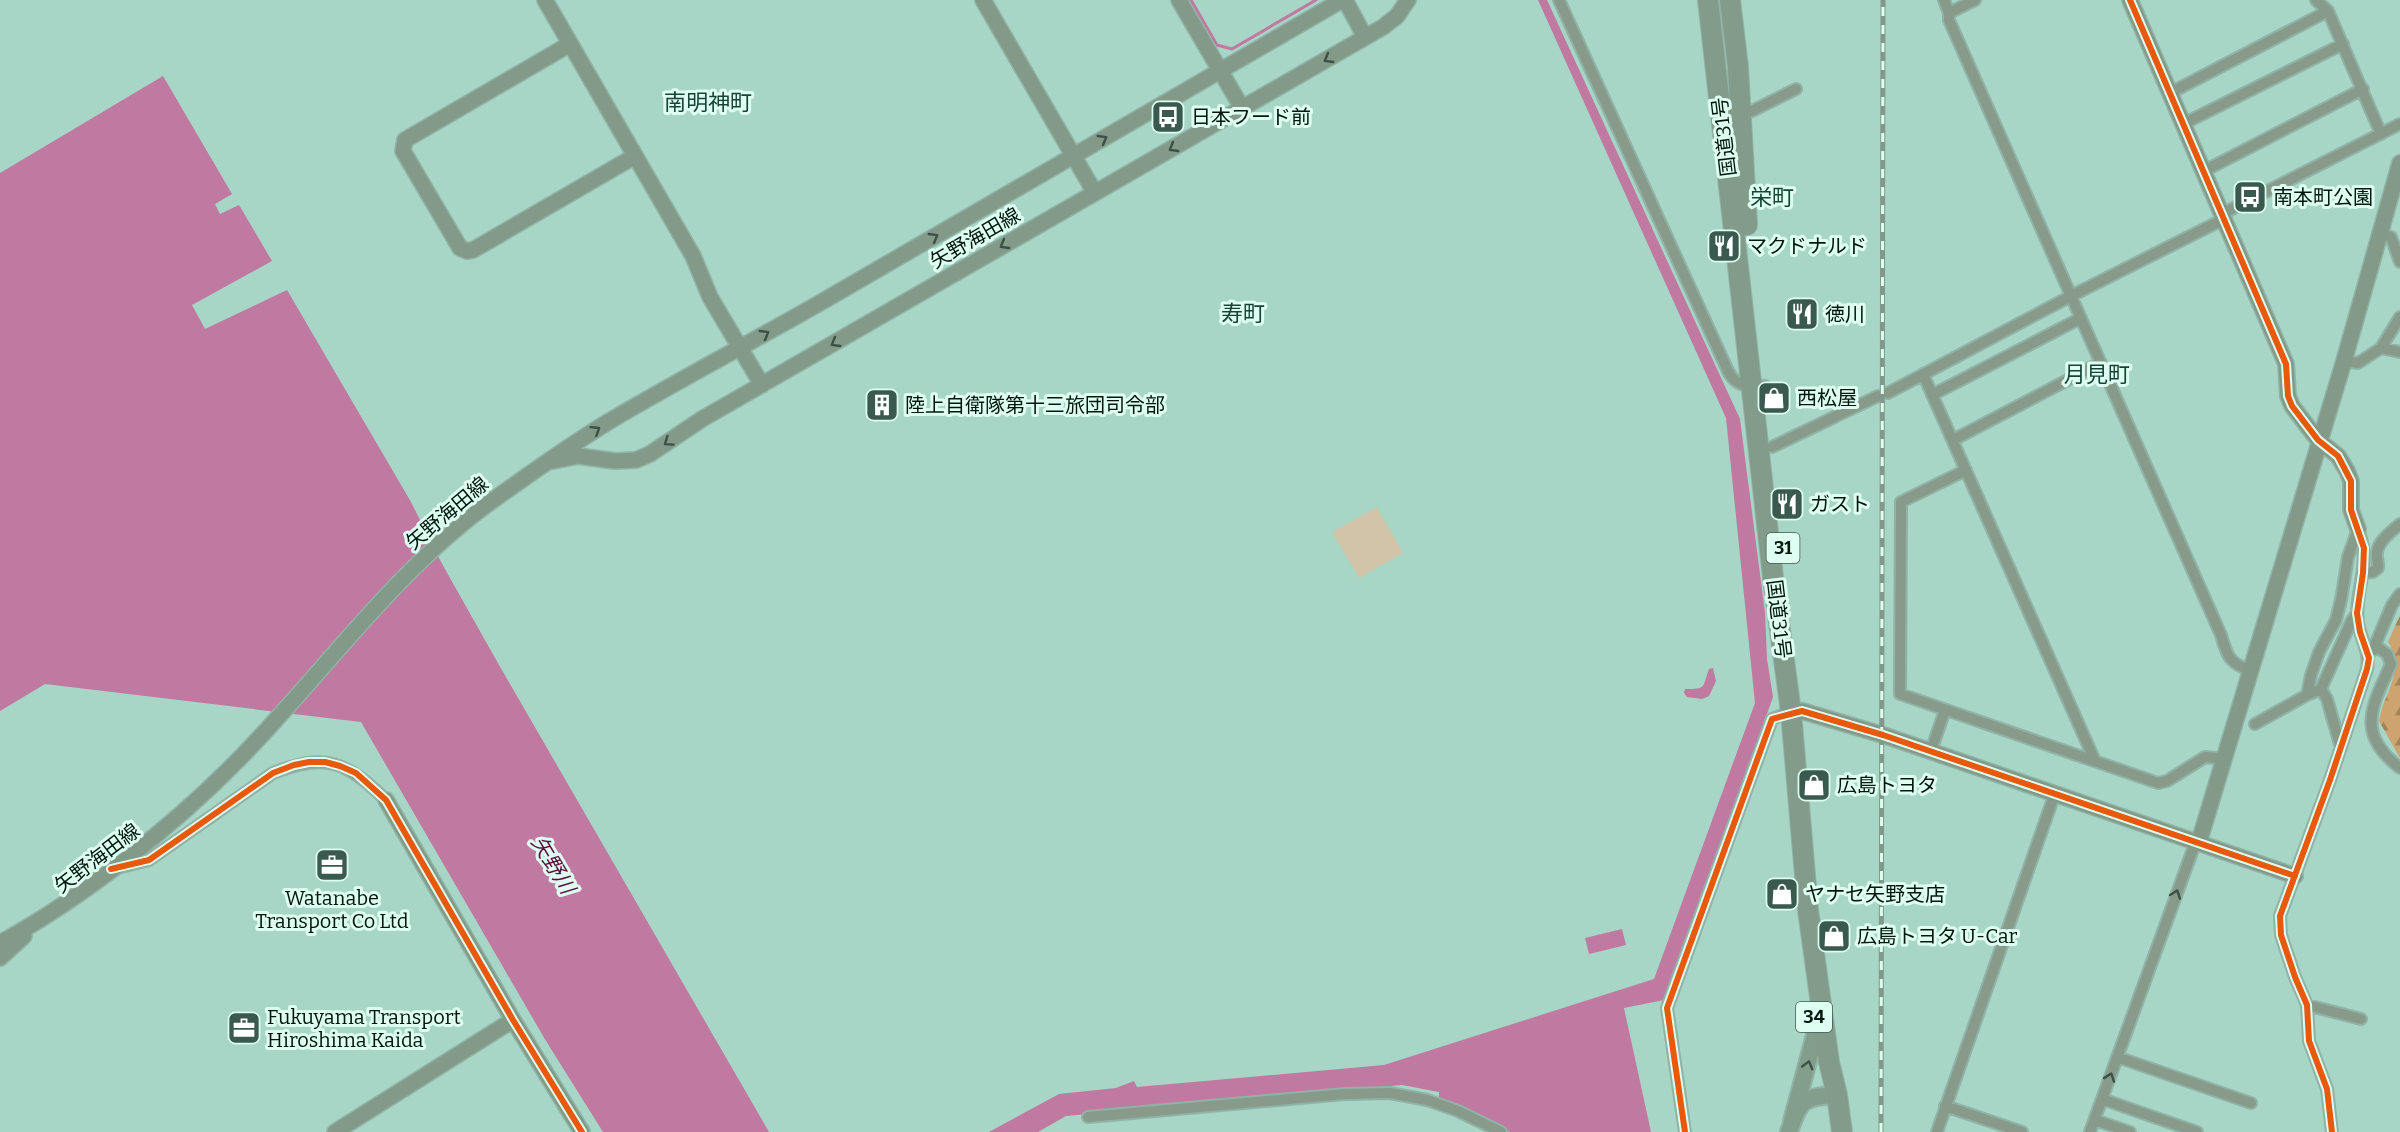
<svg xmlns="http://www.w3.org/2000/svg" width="2400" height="1132" font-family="Bitter,'Noto Sans JP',serif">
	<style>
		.forest { fill: url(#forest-firs) }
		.green { fill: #d2c4a8 }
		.water { fill: #c079a0 }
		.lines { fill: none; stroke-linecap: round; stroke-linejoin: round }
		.stream { stroke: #c079a0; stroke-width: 3 }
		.street-casing { stroke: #90b3a7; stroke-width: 14 }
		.secondary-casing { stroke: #90b3a7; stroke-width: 18 }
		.primary-casing { stroke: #90b3a7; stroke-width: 20 }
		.highway-casing { stroke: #90b3a7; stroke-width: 22 }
		.street { stroke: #889a8a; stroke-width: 10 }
		.secondary { stroke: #839a88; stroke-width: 15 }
		.primary { stroke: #849e8c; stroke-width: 16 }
		.highway { stroke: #829b8b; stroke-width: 20 }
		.rail-casing { stroke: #81988a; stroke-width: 5 }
		.rail { stroke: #defef2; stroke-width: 3; stroke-dasharray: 9; stroke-linecap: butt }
		.cycleway-casing { stroke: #defef2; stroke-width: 10 }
		.cycleway { stroke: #e8590c; stroke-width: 6 }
		.oneway { stroke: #3b5145 }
		.oneway2 { stroke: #3d5146 }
		.oneway3 { stroke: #3b5347 }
		.labels { text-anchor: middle; stroke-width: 6; stroke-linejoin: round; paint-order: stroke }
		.shield { fill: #defef2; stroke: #435c53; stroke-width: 1.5 }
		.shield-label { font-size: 18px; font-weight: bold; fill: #00160f }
		.poi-label { font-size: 20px; fill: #00160f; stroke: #defef2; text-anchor: start }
		.street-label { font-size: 20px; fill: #00160f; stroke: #defef2 }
		.water-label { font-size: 21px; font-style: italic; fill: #5c0f3b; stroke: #defef2 }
		.quarter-label { font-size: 22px; fill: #164437; stroke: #defef2 }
	</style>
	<defs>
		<pattern id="forest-firs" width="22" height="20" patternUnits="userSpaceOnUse" patternTransform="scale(1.5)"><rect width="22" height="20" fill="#cda36f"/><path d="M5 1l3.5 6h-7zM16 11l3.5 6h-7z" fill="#a4845a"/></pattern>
	</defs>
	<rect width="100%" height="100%" fill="#a7d5c6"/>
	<path class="forest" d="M2400,615v143l-21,-37c2,-8 3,-16 7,-23 9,-21 14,-38 2,-56z"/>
	<path class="green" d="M1377,507l26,46 -44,25 -27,-46z"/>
	<path class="water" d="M1538,0h9l193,419 25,194 2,46 6,38 -109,303 -40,8 27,124h-141l-71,-32v-8l-37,-7 -336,31 -28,16h-49l70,-38 57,-6 18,-7 3,6 247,-22 270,-86 101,-276 -29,-285z
		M163,76l69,118 -17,10 5,10 19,-9 33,56 -80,44 13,24 82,-39 124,212 30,60 58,103 270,467h-166l-57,-91 -185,-319 -316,-38 -45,27v-538z
		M1713,668l3,13 -7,15 -7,3 -15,-2 -3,-4 1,-4c22,0 17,-1 24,-20z
		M1622,929l4,16 -37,9 -4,-16z"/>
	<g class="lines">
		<path class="stream" d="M1191,0l26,45 15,4 84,-49"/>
		<g class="street-casing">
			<path id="street" d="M1559,0l169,371c8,16 20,16 37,15
				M1944,0l5,13
				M1975,0l-26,13v7l272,615c6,21 8,28 30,36
				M2316,0l12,11 53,123
				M2170,93l158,-82
				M1736,116l16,-5 44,-22
				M2183,124l160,-80
				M2204,171l159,-82
				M2222,214l178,-90
				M2380,233l11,4 9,25
				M2381,348l19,4
				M2344,361l14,2 23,-15 19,-31
				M1923,374l172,387
				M1888,393l183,-97 153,-77
				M1932,395l149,-77
				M1953,440l147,-77
				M1772,447l106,-51
				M1966,470l-65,32 -1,192 258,89 9,-2 38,-24 19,2
				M2363,573l10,-1 5,-4c1,-5 -2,-10 -1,-15 1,-12 15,-22 23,-29
				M2376,646l11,8 4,10c-19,43 -36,69 9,104
				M2373,650l19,-45 8,-11
				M2321,689l6,10 14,49
				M2307,695l4,-20 8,-23 17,-32 5,-20 7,-43 10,-28
				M2255,724l52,-29 14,-6 30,-67 6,-9
				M1931,751l14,-41
				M117,868l32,-8 124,-87c54,-21 73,-11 113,27
				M2307,1005l54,14
				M2117,1057l134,46
				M2102,1099l95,33
				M1945,1106l77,26
				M1088,1117l257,-23 45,-1 37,7 31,11 43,21
				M2095,1120l35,12
				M1685,1132l-18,-124 105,-289 19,-7
				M1937,1132l118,-339
				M2090,1132l106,-291
				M2332,1132l-5,-43 -18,-48 -2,-36 -12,-28 -14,-42 -1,-19 50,-136 37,-111c3,-18 -6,-29 -9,-46 -4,-25 9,-50 5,-76 -1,-6 -3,-12 -5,-18"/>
		</g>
		<g class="secondary-casing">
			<path id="secondary" d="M545,0l148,256 17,41 52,88
				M983,0l112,193
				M1179,0l63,108
				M1345,0l20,37
				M2130,0l156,364 2,32 4,10 26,34 20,16 9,15 4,10v29l7,19
				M570,44l-165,96 -2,11 57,97 7,3 6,-1 162,-94
				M553,461l25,-5 37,5 21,-1 14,-6 52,-35 681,-392 14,-11 11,-16
				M1791,712l11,-1 81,24 412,141
				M386,800l127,220 69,112
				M2199,842l145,-481 56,-198
				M0,943c84,-46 175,-118 242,-187 81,-83 149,-180 243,-250 40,-29 81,-58 123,-84 69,-41 140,-78 210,-118 175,-101 350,-202 524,-304
				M0,958l24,-22
				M335,1132l178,-112"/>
		</g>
		<g class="primary-casing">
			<path id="primary" d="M1792,1121l23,-86 -2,-21
				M1789,1132c11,-33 14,-35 48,-37"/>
		</g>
		<g class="highway-casing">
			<path id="highway" d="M1708,0l66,586 17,126 17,198 21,152 8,33 5,37
				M1730,0l8,67 9,158"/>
		</g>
		<use href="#street" class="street"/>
		<use href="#secondary" class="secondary"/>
		<use href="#primary" class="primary"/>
		<use href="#highway" class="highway"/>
		<g class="rail-casing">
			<path id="rail" d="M1881,1132l2,-1132"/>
		</g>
		<use href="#rail" class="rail"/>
		<g class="cycleway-casing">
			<path id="cycleway" d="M2130,0l156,364 2,32 4,10 26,34 20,16 13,25v29l13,38 -1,25 -6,40 3,19 9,26 -2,11 -37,111 -50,136 1,19 14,42 12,28 2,36 18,48 5,43
				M111,869l38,-9 124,-87 21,-8 15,-3h16l15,4 16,7 30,27 127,220 69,112
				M1685,1132l-18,-124 105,-289 30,-8 81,24 412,141"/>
		</g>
		<use href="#cycleway" class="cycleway"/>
	</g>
	<defs><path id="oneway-chevron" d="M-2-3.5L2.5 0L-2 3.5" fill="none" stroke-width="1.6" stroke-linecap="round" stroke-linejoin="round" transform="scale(1.5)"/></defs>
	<g class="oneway">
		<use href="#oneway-chevron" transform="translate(1328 59) rotate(150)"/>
		<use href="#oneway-chevron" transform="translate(1103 139) rotate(-30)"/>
		<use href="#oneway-chevron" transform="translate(1173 148) rotate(150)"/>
		<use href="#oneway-chevron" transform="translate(934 237) rotate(-30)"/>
		<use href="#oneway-chevron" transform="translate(1004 245) rotate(150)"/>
		<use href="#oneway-chevron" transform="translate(765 334) rotate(-30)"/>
		<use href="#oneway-chevron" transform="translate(835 343) rotate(150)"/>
		<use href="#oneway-chevron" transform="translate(596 430) rotate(-32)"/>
		<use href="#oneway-chevron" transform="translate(668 442) rotate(145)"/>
	</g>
	<g class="oneway2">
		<use href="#oneway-chevron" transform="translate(2176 894) rotate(-70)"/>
		<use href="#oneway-chevron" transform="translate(2110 1077) rotate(-71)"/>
	</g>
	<use class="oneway3" href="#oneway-chevron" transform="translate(1808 1065) rotate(-75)"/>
	<defs>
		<g id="bus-square" transform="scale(1.725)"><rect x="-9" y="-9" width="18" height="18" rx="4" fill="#3a594f" stroke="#defef2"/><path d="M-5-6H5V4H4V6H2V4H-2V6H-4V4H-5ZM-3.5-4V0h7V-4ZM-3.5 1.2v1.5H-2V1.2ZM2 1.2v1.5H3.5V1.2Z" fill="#fff"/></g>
		<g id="restaurant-square" transform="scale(1.725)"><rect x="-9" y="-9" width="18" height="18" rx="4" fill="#3a594f" stroke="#defef2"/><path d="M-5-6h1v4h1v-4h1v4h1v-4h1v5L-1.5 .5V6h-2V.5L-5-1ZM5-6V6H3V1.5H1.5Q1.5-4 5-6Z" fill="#fff"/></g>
		<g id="shop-square" transform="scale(1.725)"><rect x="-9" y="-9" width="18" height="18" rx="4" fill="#3a594f" stroke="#defef2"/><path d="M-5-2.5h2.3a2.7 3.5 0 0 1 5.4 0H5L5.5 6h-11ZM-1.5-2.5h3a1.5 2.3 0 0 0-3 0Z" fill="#fff"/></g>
		<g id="building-square" transform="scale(1.725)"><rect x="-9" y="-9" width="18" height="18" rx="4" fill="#3a594f" stroke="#defef2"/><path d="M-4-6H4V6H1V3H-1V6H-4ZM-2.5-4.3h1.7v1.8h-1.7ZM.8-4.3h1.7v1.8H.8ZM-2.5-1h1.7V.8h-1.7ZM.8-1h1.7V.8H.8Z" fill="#fff"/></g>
		<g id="office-square" transform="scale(1.725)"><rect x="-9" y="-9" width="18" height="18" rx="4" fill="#3a594f" stroke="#defef2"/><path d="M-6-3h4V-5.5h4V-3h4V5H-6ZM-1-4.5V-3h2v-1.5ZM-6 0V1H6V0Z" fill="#fff"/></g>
	</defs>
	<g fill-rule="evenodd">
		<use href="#bus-square" x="1168" y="117"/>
		<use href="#bus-square" x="2250" y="197"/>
		<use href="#restaurant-square" x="1724" y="246"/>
		<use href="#restaurant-square" x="1802" y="314"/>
		<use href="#shop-square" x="1774" y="398"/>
		<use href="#building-square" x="882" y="405"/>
		<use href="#restaurant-square" x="1787" y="504"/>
		<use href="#shop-square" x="1814" y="785"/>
		<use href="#office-square" x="332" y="865"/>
		<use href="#shop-square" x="1782" y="894"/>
		<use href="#shop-square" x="1834" y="936"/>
		<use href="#office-square" x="244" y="1028"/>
	</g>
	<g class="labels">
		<g class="shield">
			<rect x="1766.5" y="533" width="33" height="30" rx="4.5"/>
			<rect x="1796" y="1002" width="36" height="30" rx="4.5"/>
		</g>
		<g class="shield-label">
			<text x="1783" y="554">31</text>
			<text x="1814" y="1023">34</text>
		</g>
		<g class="poi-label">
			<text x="1191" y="124">日本フード前</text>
			<text x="2273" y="204">南本町公園</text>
			<text x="1747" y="253">マクドナルド</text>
			<text x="1825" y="321">徳川</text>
			<text x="1797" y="405">西松屋</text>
			<text x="905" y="412">陸上自衛隊第十三旅団司令部</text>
			<text x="1810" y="511">ガスト</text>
			<text x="1837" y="792">広島トヨタ</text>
			<text x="1805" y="901">ヤナセ矢野支店</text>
			<text x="332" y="905" text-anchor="middle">Watanabe<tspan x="332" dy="23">Transport Co Ltd</tspan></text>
			<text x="1857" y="943">広島トヨタ U-Car</text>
			<text x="267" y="1024">Fukuyama Transport<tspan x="267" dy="23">Hiroshima Kaida</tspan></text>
		</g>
		<g class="street-label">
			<text transform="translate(1724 137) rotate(-97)" y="7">国道31号</text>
			<text transform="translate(975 238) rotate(-30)" y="7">矢野海田線</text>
			<text transform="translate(447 513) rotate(-40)" y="7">矢野海田線</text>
			<text transform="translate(1779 619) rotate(83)" y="7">国道31号</text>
			<text transform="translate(97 858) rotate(-37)" y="7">矢野海田線</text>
		</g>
		<g class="water-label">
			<text transform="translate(553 865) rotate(59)" y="7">矢野川</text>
		</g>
		<g class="quarter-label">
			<text x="708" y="110">南明神町</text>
			<text x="1772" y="205">栄町</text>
			<text x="1243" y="321">寿町</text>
			<text x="2097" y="382">月見町</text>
		</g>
	</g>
</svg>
